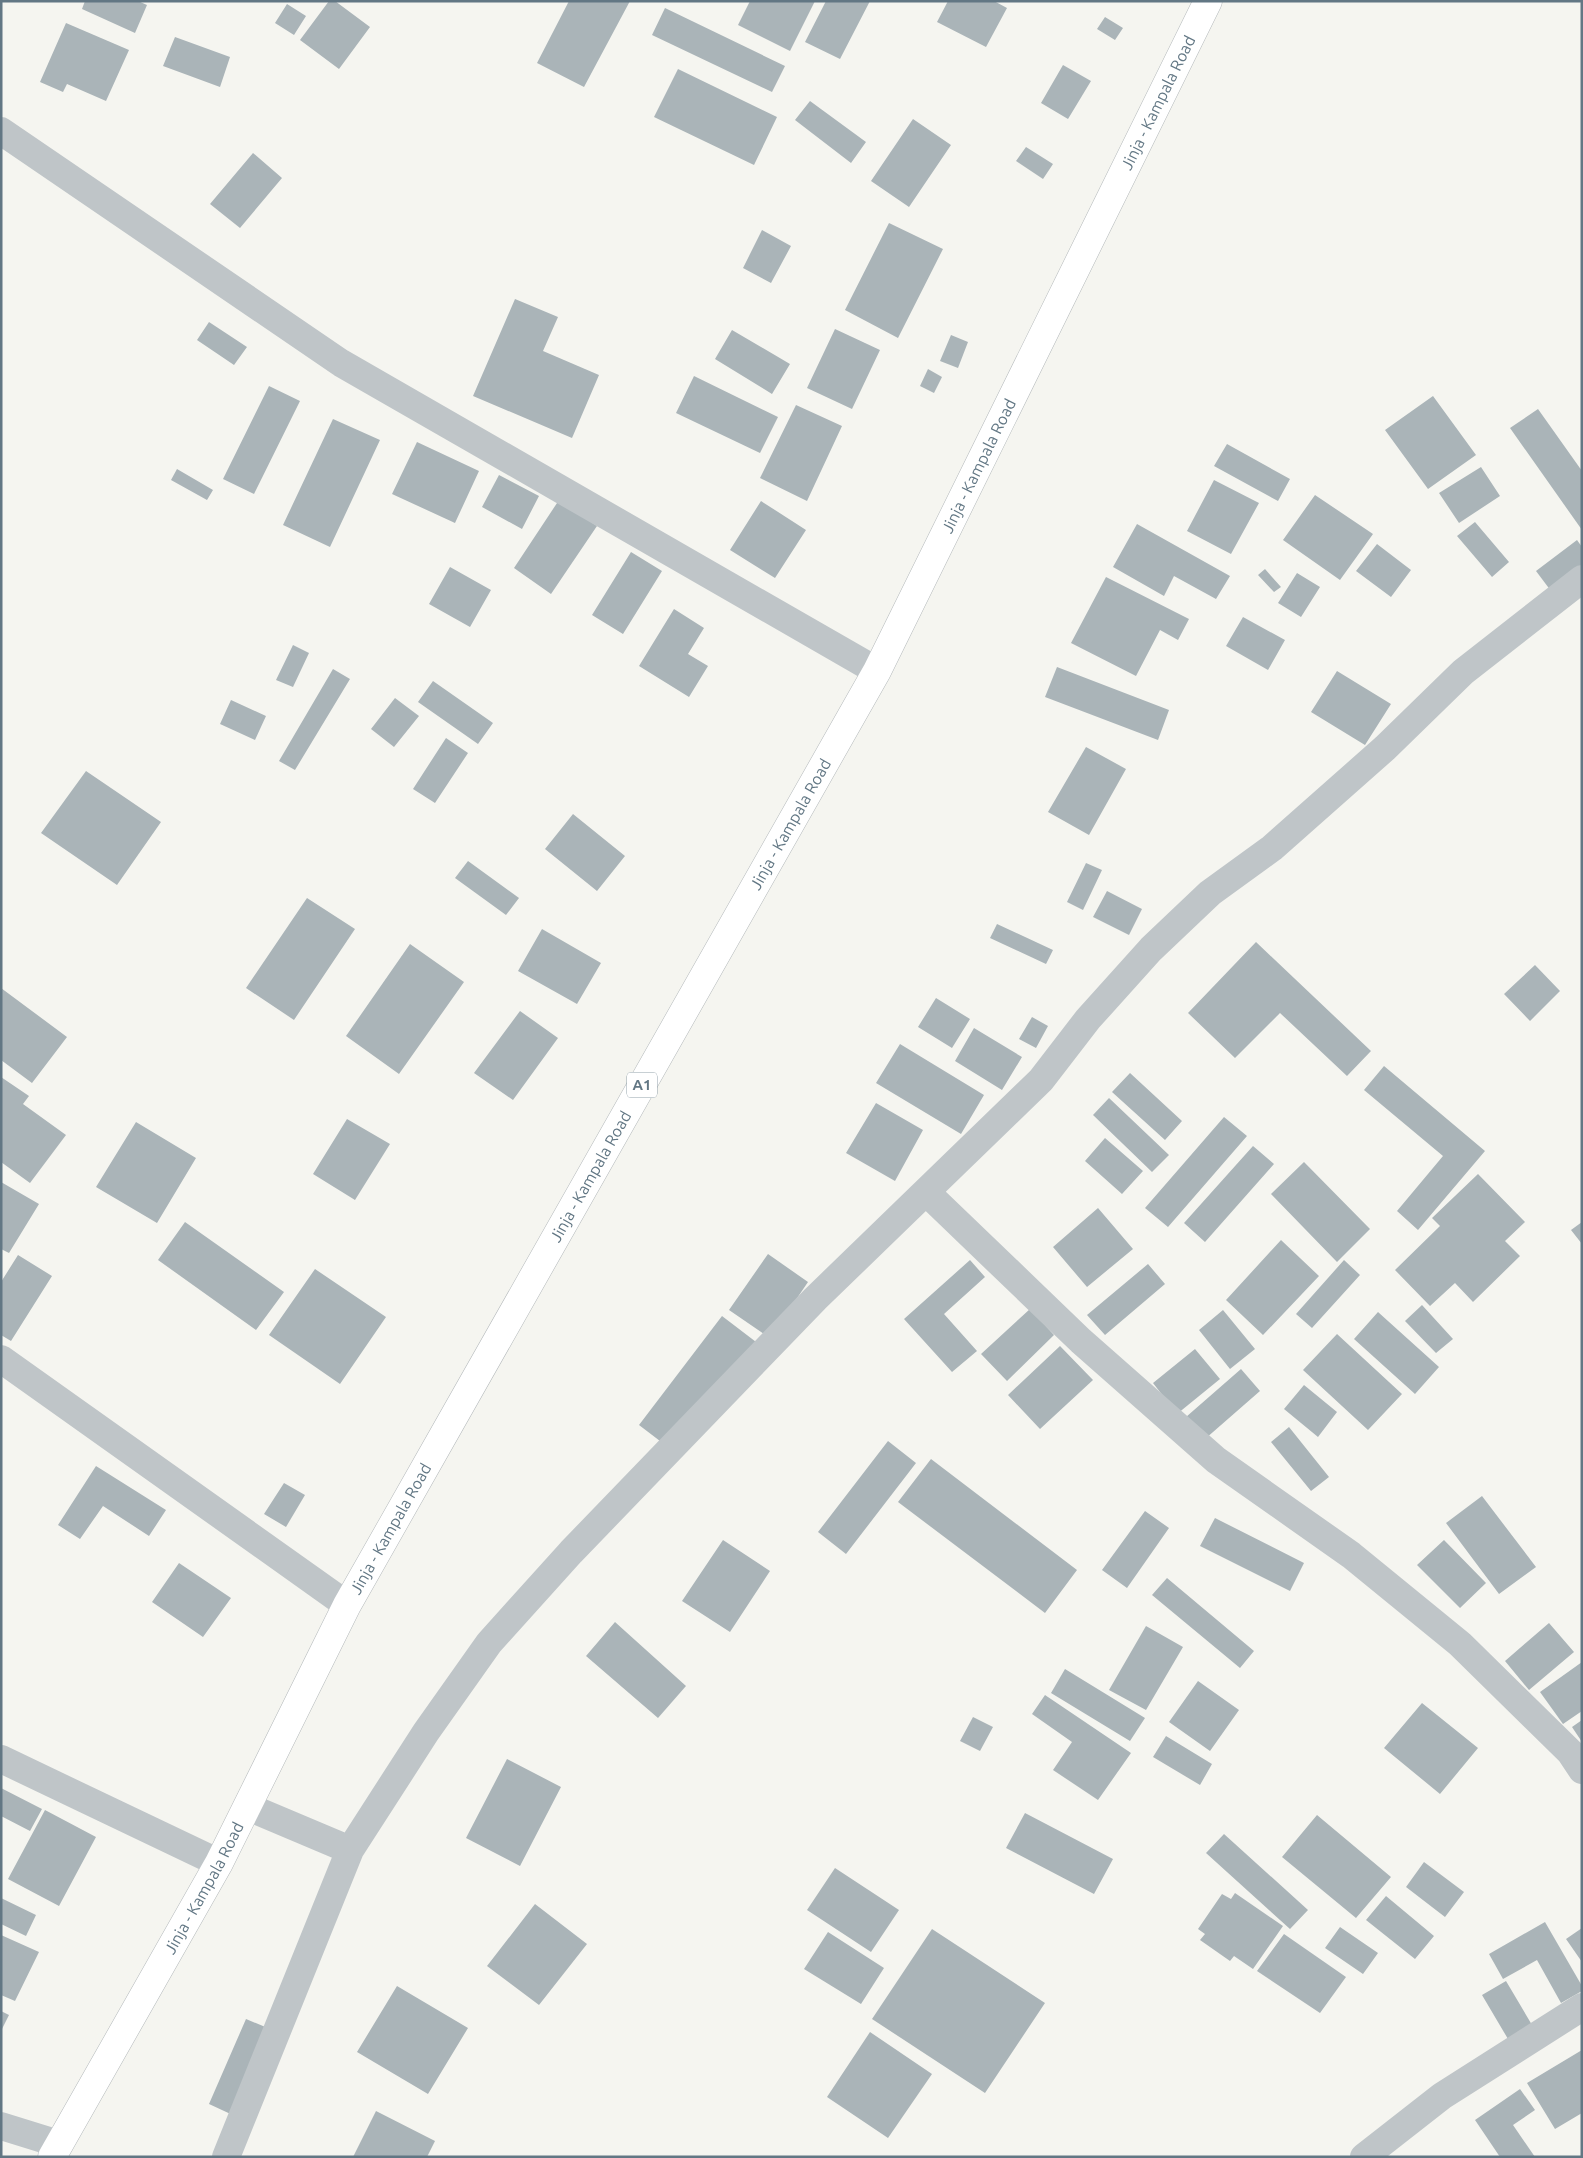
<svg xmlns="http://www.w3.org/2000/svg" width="1583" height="2158" font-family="Ubuntu,sans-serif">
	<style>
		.building { fill: #aab4b8 }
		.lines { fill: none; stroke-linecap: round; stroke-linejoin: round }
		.highway-casing { stroke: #b4b9bb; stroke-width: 29 }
		.minor { stroke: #bfc5c8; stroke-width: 28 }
		.highway { stroke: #fff; stroke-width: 28 }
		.labels { text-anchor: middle; stroke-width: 5; stroke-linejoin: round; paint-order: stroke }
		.shield { fill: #fff; stroke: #91a0a9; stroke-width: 1 }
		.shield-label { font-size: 15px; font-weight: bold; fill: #627784 }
		.street-label { font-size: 16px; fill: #627784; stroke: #fff }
	</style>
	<rect width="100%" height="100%" fill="#f5f5f0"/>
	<path class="building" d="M85,1h53l9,4 -12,28 -53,-24z
		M329,1h6l35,26 -31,42 -39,-29z
		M569,1h61l-46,86 -47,-24z
		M750,1h65l-25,50 -52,-26z
		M826,1h44l-30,58 -35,-17z
		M948,1h46l13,7 -21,39 -49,-25z
		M287,4l19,12 -12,19 -19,-12z
		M665,8l120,58 -13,26 -120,-57z
		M1105,17l18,11 -8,12 -18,-11z
		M66,23l63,27 -23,51 -39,-17 -4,8 -23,-10z
		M175,37l55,20 -10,30 -57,-21z
		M1063,65l28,16 -23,38 -27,-16z
		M678,69l99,48 -23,48 -100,-48z
		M810,101l56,41 -15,21 -56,-43z
		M913,119l38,26 -42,62 -38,-26z
		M1026,147l27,17 -10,15 -27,-18z
		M253,153l29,25 -42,50 -30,-24z
		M889,223l54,26 -45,89 -53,-28z
		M762,230l29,16 -20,37 -28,-15z
		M515,299l43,18 -15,34 56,24 -27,63 -99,-42z
		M209,322l38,25 -13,18 -37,-25z
		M835,329l45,21 -28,59 -45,-21z
		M732,330l58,34 -18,30 -57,-35z
		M951,335l17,7 -10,26 -18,-7z
		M928,369l14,8 -8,16 -14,-7z
		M694,376l84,41 -18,36 -84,-40z
		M269,386l31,15 -46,93 -31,-15z
		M1433,396l43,59 -48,34 -43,-59z
		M796,405l46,21 -35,75 -47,-23z
		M1538,409l44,62v59l-72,-102z
		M333,419l47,21 -50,107 -47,-22z
		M417,442l62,29 -24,52 -63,-29z
		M1227,444l63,35 -12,22 -64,-35z
		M1481,467l19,29 -41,27 -20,-30z
		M177,469l36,21 -6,10 -36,-20z
		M499,475l40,21 -17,33 -40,-22z
		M1214,480l45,23 -28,51 -44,-23z
		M1315,495l58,39 -33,46 -57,-40z
		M559,500l38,26 -46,68 -37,-26z
		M761,501l45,29 -31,48 -45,-28z
		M1475,522l34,40 -17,15 -35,-41z
		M1137,524l93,52 -14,23 -42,-23 -10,20 -51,-29z
		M1577,540l5,7v21l-31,23 -15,-20z
		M1377,544l34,26 -20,27 -35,-26z
		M631,552l31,19 -39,63 -31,-19z
		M450,567l41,23 -21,37 -41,-23z
		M1265,569l16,18 -7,5 -16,-17z
		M1297,573l23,14 -19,30 -23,-14z
		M1106,577l83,42 -11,21 -18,-10 -24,46 -65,-33z
		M674,609l30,19 -16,26 20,12 -19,31 -50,-31z
		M1243,617l42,23 -17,30 -42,-24z
		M293,645l16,8 -16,34 -17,-7z
		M1057,667l112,43 -11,30 -113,-43z
		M333,669l17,10 -55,91 -16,-9z
		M1337,671l54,33 -26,41 -54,-33z
		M433,681l60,42 -15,21 -60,-42z
		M395,698l24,18 -25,31 -23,-18z
		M231,700l35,16 -11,24 -35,-16z
		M446,738l22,15 -33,50 -22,-14z
		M1086,747l40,22 -37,66 -41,-23z
		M86,771l75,51 -44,63 -76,-52z
		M573,814l52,42 -28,35 -52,-42z
		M468,861l51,37 -13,17 -51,-37z
		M1086,863l16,7 -19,40 -16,-8z
		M1107,891l35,18 -13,26 -36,-18z
		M307,898l48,31 -61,91 -48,-32z
		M997,924l56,26 -7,14 -56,-26z
		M542,929l59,34 -24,41 -59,-33z
		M1256,942l115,109 -24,25 -67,-63 -45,45 -47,-45z
		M410,944l54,38 -65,92 -53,-38z
		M1535,965l25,26 -30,30 -26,-27z
		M1,988l66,49 -35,46 -31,-23z
		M936,998l34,21 -18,29 -34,-21z
		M520,1011l38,27 -45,62 -39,-27z
		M1032,1017l16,9 -12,22 -17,-9z
		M974,1028l48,29 -20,33 -47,-29z
		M900,1044l84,51 -23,39 -85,-51z
		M1384,1066l101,85 -67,79 -21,-19 46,-55 -79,-66z
		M1130,1073l52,48 -17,19 -53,-48z
		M1,1077l28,19 -6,8 43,31 -36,48 -29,-21z
		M1109,1098l60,57 -17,17 -59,-57z
		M876,1103l47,27 -28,51 -49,-28z
		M1224,1117l23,19 -79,91 -23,-19z
		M347,1119l43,25 -35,56 -42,-26z
		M136,1122l60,36 -39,65 -61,-36z
		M1105,1138l38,33 -21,23 -37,-33z
		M1253,1146l21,18 -69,78 -21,-19z
		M1304,1162l66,67 -33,33 -66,-68z
		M1478,1174l47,48 -20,19 15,15 -47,46 -18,-19 -25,23 -35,-36 45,-44 -8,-8z
		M1,1182l38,22 -30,49 -8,-4z
		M1098,1208l35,41 -46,38 -34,-40z
		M185,1222l99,70 -28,38 -98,-70z
		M1582,1222v22l-11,-14z
		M1281,1240l38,36 -56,59 -37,-35z
		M768,1254l40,28 -38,56 -41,-28z
		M18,1255l34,21 -41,65 -10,-6v-53z
		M970,1260l15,17 -41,37 33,37 -25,21 -48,-53z
		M1344,1260l16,15 -48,53 -16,-14z
		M1148,1264l17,20 -60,51 -18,-20z
		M315,1269l71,48 -46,67 -71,-49z
		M1422,1305l31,34 -17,14 -31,-32z
		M1030,1309l24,26 -47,46 -26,-27z
		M1223,1310l32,39 -25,20 -31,-39z
		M1378,1312l61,55 -24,27 -61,-55z
		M722,1316l38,29 -83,109 -38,-29z
		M1337,1334l65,60 -34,36 -65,-60z
		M1060,1346l33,34 -53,49 -32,-34z
		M1195,1349l25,30 -43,35 -24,-31z
		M1241,1369l19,22 -55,48 -19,-22z
		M1304,1385l33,27 -19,25 -34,-28z
		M1289,1427l40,50 -18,14 -40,-49z
		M888,1441l28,22 -70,91 -28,-22z
		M931,1459l146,111 -32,43 -147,-111z
		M96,1466l70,44 -17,26 -46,-30 -23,33 -22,-14z
		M284,1483l21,12 -19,32 -22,-13z
		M1482,1496l54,71 -37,27 -53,-71z
		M1145,1511l24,17 -42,60 -25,-18z
		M1215,1518l89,45 -14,28 -90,-45z
		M723,1540l47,31 -40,61 -48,-31z
		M1444,1540l42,43 -26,25 -43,-43z
		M179,1563l52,35 -28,39 -51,-35z
		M1167,1578l87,73 -14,17 -88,-73z
		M615,1622l71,64 -28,32 -72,-62z
		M1549,1623l25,29 -45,38 -24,-29z
		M1146,1626l37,21 -37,63 -37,-20z
		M1582,1662v49l-19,13 -23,-32z
		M1065,1669l80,49 -15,23 -79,-48z
		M1198,1681l41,29 -29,41 -41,-29z
		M1045,1695l86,58 -33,47 -45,-30 19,-28 -40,-28z
		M1422,1703l56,45 -38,46 -56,-46z
		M973,1717l20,10 -13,24 -20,-10z
		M1582,1720v22l-10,-15z
		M1166,1736l46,28 -12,21 -47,-28z
		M507,1759l54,28 -41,79 -54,-28z
		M1,1788l41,21 -12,22 -29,-15z
		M45,1810l51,27 -37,69 -51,-27z
		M1025,1813l88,46 -19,35 -88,-46z
		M1317,1815l74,62 -35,41 -74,-61z
		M1224,1834l84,76 -18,19 -84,-76z
		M1424,1862l40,30 -19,25 -39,-30z
		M835,1868l64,42 -28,42 -64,-42z
		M1235,1893l48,33 -30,43 -19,-13 -4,5 -30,-21 5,-6 -7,-5 24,-35 9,5z
		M1386,1896l48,40 -19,23 -49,-39z
		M1,1898l35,17 -10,21 -25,-12z
		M535,1904l52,40 -48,61 -52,-39z
		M1545,1922l37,64v5l-21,12 -24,-43 -34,19 -14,-25z
		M1340,1927l38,26 -15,21 -38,-26z
		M1582,1928v34l-16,-23z
		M932,1929l113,74 -60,90 -113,-74z
		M828,1932l56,36 -23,36 -57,-35z
		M1284,1934l62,43 -26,36 -63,-42z
		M1,1935l38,17 -24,49 -14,-6z
		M1506,1981l26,44 -24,14 -26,-44z
		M397,1986l71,42 -40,66 -71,-42z
		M1,2011l8,4 -8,16z
		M246,2019l29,12 -38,86 -28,-13z
		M870,2032l62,42 -44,64 -61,-41z
		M1582,2050v63l-27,16 -28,-46z
		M1520,2089l15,21 -22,15 22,32h-35l-25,-37z
		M376,2111l59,30 -8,16h-74z"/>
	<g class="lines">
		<g class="highway-casing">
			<g id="highway">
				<path id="s1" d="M52,2157l167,-294 128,-258 530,-934 331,-670"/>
			</g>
		</g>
		<path class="minor" d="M1,131l340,232 536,308
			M926,1192l155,149 135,119 135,95 109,89 110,108 12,18
			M1,1359l346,246
			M1,1759l218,104
			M350,1850l76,-118 63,-89 82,-91 244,-253 226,-219 47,-61 63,-70 59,-56 62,-45 113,-100 78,-76 119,-93
			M1,2126l58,18
			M226,2157l124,-307 -102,-43
			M1364,2157l78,-61 140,-89"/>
		<use href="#highway" class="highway"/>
	</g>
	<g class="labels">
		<rect class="shield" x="627" y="1072.5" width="30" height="25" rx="4"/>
		<g class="shield-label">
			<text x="642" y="1090">A1</text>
		</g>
		<g class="street-label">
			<text dy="6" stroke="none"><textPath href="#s1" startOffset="2334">Jinja - Kampala Road</textPath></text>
			<text dy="6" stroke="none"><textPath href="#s1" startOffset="1929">Jinja - Kampala Road</textPath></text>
			<text dy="6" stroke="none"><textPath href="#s1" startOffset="1524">Jinja - Kampala Road</textPath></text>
			<text dy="6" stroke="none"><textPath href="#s1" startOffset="1119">Jinja - Kampala Road</textPath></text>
			<text dy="6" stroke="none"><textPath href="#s1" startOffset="714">Jinja - Kampala Road</textPath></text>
			<text dy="6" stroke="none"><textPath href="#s1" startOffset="309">Jinja - Kampala Road</textPath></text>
		</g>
	</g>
	<rect width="1583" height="2158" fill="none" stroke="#627784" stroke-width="5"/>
</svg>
